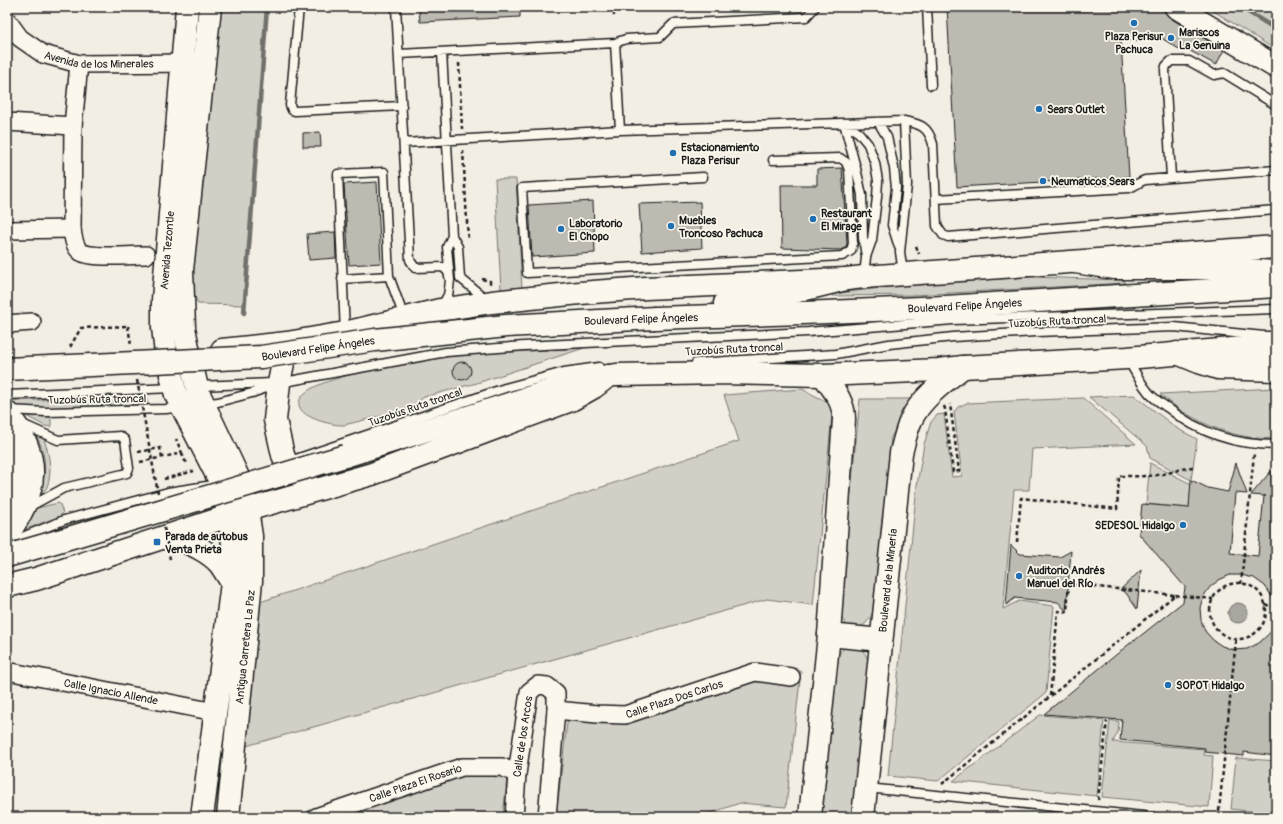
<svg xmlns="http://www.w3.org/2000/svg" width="1283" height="824" font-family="Pangolin,sans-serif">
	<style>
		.green { fill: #d2cfc6; stroke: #777671 }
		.water { fill: #a9a6a0; stroke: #716f6b }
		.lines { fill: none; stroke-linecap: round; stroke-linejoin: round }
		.stream { stroke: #716f6b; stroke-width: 4.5 }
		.building { fill: #bdbab1; stroke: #1c1c1c }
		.lane-casing { stroke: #1c1c1c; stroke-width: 11 }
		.street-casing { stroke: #1c1c1c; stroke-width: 20 }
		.secondary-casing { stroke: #1c1c1c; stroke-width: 25 }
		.primary-casing { stroke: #1c1c1c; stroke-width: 25 }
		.highway-casing { stroke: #1c1c1c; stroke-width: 25 }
		.path { stroke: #1c1c1c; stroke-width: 2.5; stroke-dasharray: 4 3; stroke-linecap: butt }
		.lane { stroke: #fbf7ec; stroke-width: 8 }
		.street { stroke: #fbf7ec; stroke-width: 17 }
		.secondary { stroke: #fbf7ec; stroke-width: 22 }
		.primary { stroke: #fbf7ec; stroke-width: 22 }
		.highway { stroke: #fbf7ec; stroke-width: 22 }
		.highway-bridge-casing { stroke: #1c1c1c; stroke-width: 25; stroke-linecap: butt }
		.path-bridge { stroke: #1c1c1c; stroke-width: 2.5; stroke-dasharray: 4 3; stroke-linecap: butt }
		.highway-bridge { stroke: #fbf7ec; stroke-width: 22 }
		.poi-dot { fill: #1f6fb2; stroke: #fbf7ec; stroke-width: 1.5 }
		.labels { text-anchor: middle; stroke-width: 3.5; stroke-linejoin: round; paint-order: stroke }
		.poi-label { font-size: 11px; font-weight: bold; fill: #1c1c1c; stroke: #fbf7ec; text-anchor: start }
		.street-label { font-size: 11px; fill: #1c1c1c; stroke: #fbf7ec }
	</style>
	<rect width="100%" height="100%" fill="#f2eee4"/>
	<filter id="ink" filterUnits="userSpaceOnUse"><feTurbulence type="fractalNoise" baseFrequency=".025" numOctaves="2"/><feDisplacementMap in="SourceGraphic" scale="8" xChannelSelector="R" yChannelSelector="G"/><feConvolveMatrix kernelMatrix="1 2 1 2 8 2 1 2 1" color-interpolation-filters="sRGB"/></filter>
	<g filter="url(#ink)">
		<path class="green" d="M213,7h54l-22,298 -47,-1 -13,-33z
			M1207,7h57l12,8v35z
			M495,179h21l6,109 -21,2z
			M1030,277l94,3 1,3 -211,12 -81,1 -1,-2 81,-10z
			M584,348l-107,35 -53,14 -15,12 -65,16c-13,1 -62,-11 -39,-32 10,-9 34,-15 47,-19 31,-7 62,-14 93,-17 46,-5 93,-6 139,-9z
			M1276,388v50c-32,3 -67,-10 -94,-27 -8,-5 -15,-12 -22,-17z
			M802,389l31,16 -20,200 -46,-6 -528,149 21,-146 479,-161 -15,-46z
			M1134,395l44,34 19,10 -6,41 -41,-22 -3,-12 -58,-49z
			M146,396l2,8 -105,4 -28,-2 -5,-5z
			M1083,398l53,46 -104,5 -3,41h-15l-11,119 16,-8 35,5 -8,87 -108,88 -50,-5 29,-291 7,-41 7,-22 6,-7 7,-1 8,63 10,-1 -8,-64 4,-5 9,-4z
			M860,399h55l-24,38 -18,175c-9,21 -27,23 -34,-1z
			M26,416l25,1v10l-6,-1z
			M36,435l7,2c6,15 10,35 4,50 -2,4 -6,7 -8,10 7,-24 9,-39 -3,-62z
			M1150,463l41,21 -2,24 -43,-4z
			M58,503l2,1 3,9 -3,3 -39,15 12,-22z
			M850,646c16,2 17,10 20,24l-14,147h-37l17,-160 8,-9z
			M753,668l48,3 -15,136 -46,-4 -41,14h-143l13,-111 65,4z
			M1040,715l64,5 -7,76 -144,-15z
			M1110,720l9,2 -1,10 -5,10 91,7v6l9,1 -4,51 -107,-10z
			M1236,758l40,3v53l-45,-5z
			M458,773l49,5 -4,39h-174z"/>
		<path class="water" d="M1228 613a10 10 0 1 1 20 0a10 10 0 1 1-20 0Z"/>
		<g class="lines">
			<path class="stream" d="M1240,7l36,22
				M244,313l23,-306"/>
		</g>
		<path class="building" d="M419,7h101v10l-100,5z
			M947,7h211l6,4 6,7 54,32 -8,15 -31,-17 -3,3 -19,-12 -42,2 8,136 -172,10z
			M320,132l1,15h-18v-14z
			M842,168l5,75 -1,4 -4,3 -60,-2 -1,-63h36v-16z
			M377,182l4,81 -32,2 -5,-81z
			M593,201l2,52 -63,4 -3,-52z
			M700,202l2,46 -60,4 -3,-48z
			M335,232l1,26 -27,2 -2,-26z
			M453 371a9 9 0 1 1 18 0a9 9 0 1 1-18 0Z
			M1236,463l11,31 -12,-1 -5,60 28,3 6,-60h2l-15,-1 20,-24 2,25h3v107l-11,-17 -11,-8 -13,-3h-11l-11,5 -9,7 -7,10 -3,11 1,12 4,11 8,9 9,6 12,4 13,-1 12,-6 17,-16v129l-32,-4v4l-40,-4 1,-4 -85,-8 2,-20 -78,-6 90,-74v1l49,-39 2,-15 -46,-53 3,-30 47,4 2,-28 17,8 20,4z
			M1011,545l9,9 40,3 11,-6 -5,60 -8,-9 -43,-4 -9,7z
			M1141,570l-4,39 -11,-16 -6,-3z"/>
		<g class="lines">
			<g class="lane-casing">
				<path id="lane" d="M299,7l-9,98 2,5 3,1 107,-5
					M396,7l14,253 5,8 28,-1 5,5 2,8
					M927,7l4,78
					M615,43l5,87
					M442,52l10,184 6,11 2,31 26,21
					M399,54l216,-11 11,-4 34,-2 13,-13 133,-7 9,-10
					M878,122l9,15 7,31 2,20 -4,37 7,22
					M844,123l15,10 9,11 7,19 3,18 -1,16 -5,43 -6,17 -2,19
					M844,123l12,45 6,27 1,43 3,18
					M404,143l216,-13 284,-9c16,3 24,5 29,23l4,82 6,9 5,2 328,-27
					M703,177l-181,11 5,85 315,-17 9,-5 2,-8 -4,-73 -3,-8 -6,-4 -67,2
					M1171,178l-6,-108 1,-4 5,-5h18l25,14 10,-2 52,32
					M936,199l193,-11c6,-2 10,-6 16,-8l131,-10
					M903,273l-3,-21 7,-67 -3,-64
					M342,279l47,-3
					M442,306l6,-11 1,-6 1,-9 -3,-33 5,-11
					M345,333l-7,-159 46,-2 5,104 15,41
					M1128,359c6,12 12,23 21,34 5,6 12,10 19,15 31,25 68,37 108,37
					M696,363l140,-9 53,-10 64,-7 83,-5 138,-5 90,9h12
					M198,386l74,-3
					M7,395l166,-7
					M204,404l14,-2 34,-9 27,-10 167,-31 78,-6 284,-14 145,-12 323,-11
					M9,410l38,2 119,-3 15,-2
					M22,424l36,16 62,-4 5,4 4,28 -2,5 -63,15 -35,19
					M287,462l218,-74 59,-16 35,-5
					M8,543l56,-23 104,-28 45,-7
					M867,788l286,29"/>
			</g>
			<g class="street-casing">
				<g id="street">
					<path id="s1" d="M7,20l13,18 23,16 36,10 115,-1"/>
					<path d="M79,64l-6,62 -1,103c1,8 2,18 9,23 11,7 51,3 65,3"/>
					<path d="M7,122l66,4"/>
					<path d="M7,230l65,-1"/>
					<path d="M7,324l25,-2"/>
					<path id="s2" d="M7,671l208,41"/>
					<path id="s3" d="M556,710l41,4 28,1 130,-43 36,5"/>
					<path id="s4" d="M316,817l146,-50h40l15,7"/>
					<path id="s5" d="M514,817l3,-43 12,-82 9,-7 9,1 9,7v17l-9,107"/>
				</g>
			</g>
			<g class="secondary-casing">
				<g id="secondary">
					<path d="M1176,7l100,60"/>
					<path d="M189,353l-5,-25 -2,-58 28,-263"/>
					<path d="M1177,353l22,9 19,6 58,2"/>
					<path id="s6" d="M166,354l-3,-27v-27l24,-293"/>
					<path d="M829,635l52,5"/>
					<path d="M810,817l19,-182 15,-216c0,-18 -11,-30 -21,-44"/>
					<path id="s7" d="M863,817l38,-364c3,-11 5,-22 10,-33 10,-22 34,-39 52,-53"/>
				</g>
			</g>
			<g class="primary-casing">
				<path id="primary" d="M287,343l-8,40 -4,37 8,35 3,7 22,22
					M222,350l65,-7 58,-10 95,-23 52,-8 88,-9 66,-5 200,-9 18,-2 412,-30
					M189,353l9,39 40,85 9,33 4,26v45l-23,236
					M166,354l10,41 45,88 8,33 4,28 -1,39 -30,234
					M7,413c35,43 32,78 0,122
					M170,535c17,8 37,14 50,29 4,6 8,12 12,19
					M7,586l29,-7 211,-69 125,-36 199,-74 23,-13 14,-11"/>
			</g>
			<g class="highway-casing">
				<g id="highway">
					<path d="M1075,262l40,6h92l69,4"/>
					<path d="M725,303l48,-6 73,-18"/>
					<path id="s8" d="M655,318l148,-5 142,-6 331,-21"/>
					<path d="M7,443c8,20 6,41 0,61"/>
					<path d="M345,456l205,-65 20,-9 46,-7 107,-2 100,2 116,-5 24,-3 164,-9 117,-10h32"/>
				</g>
			</g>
			<path class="path" d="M613,7l1,9
				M459,63l3,66
				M463,150l5,89
				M916,246l3,8
				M482,279l8,2v3
				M70,347l11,-19 47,-2
				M944,406l1,3 8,63 6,-1 -9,-67
				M138,452l22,-4 2,9
				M182,453l3,8 4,2
				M140,462l42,-9 -6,-14
				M164,479l30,-8
				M1017,542l4,-44 96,11 2,-33c15,0 30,1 44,-2 10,-2 20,-6 30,-7
				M1210 611a28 28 0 1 1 56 0a28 28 0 1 1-56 0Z
				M1241,584l13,-130
				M1175,595l38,4
				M1265,605l11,1
				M942,784l233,-189 -106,-11 -2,28 -9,-1 -8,85
				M1098,800l9,-79
				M1219,811l17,-172"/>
			<use href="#lane" class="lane"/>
			<use href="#street" class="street"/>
			<use href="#secondary" class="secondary"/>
			<use href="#primary" class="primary"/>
			<use href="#highway" class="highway"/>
			<g class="highway-bridge-casing">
				<g id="highway-bridge">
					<path id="s9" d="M7,369l254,-12 114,-17 131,-14 149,-8"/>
					<path d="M7,556l65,-19 273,-81"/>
				</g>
			</g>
			<path class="path-bridge" d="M128,326l3,19
				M137,380l21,113
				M164,528l6,31"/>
			<use href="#highway-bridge" class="highway-bridge"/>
		</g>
	</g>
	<g class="poi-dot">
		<circle cx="1134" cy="23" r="4"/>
		<circle cx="1171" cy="38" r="4"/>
		<circle cx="1039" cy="109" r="4"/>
		<circle cx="673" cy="153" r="4"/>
		<circle cx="1043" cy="181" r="4"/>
		<circle cx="813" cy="219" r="4"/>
		<circle cx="671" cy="226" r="4"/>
		<circle cx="561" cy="229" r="4"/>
		<circle cx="1183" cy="525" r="4"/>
		<rect x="153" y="538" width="8" height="8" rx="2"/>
		<circle cx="1019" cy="576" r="4"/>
		<circle cx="1168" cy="685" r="4"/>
	</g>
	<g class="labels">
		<g class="poi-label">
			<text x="1179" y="36">Mariscos<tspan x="1179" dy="13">La Genuina</tspan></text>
			<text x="1134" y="40" text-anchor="middle">Plaza Perisur<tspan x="1134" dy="13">Pachuca</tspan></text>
			<text x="1047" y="113">Sears Outlet</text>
			<text x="681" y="151">Estacionamiento<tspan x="681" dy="13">Plaza Perisur</tspan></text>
			<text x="1051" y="185">Neumaticos Sears</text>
			<text x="821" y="217">Restaurant<tspan x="821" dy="13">El Mirage</tspan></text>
			<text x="679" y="224">Muebles<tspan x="679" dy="13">Troncoso Pachuca</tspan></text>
			<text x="569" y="227">Laboratorio<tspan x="569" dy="13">El Chopo</tspan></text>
			<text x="1175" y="529" text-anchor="end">SEDESOL Hidalgo</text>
			<text x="165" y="540">Parada de autobus<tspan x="165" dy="13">Venta Prieta</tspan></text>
			<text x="1027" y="574">Auditorio Andrés<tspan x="1027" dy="13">Manuel del Río</tspan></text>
			<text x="1176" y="689">SOPOT Hidalgo</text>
		</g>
		<g class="street-label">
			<text dy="4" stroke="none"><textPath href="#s1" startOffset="107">Avenida de los Minerales</textPath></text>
			<text dy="4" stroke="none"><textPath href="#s6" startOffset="104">Avenida Tezontle</textPath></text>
			<text dy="4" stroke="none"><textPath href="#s8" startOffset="310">Boulevard Felipe Ángeles</textPath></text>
			<text transform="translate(641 319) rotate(-2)" y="4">Boulevard Felipe Ángeles</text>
			<text transform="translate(1057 321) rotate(-3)" y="4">Tuzobús Ruta troncal</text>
			<text dy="4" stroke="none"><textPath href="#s9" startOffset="312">Boulevard Felipe Ángeles</textPath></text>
			<text transform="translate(734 349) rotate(-3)" y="4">Tuzobús Ruta troncal</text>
			<text transform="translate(97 399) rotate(-1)" y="4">Tuzobús Ruta troncal</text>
			<text transform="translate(415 407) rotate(-19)" y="4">Tuzobús Ruta troncal</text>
			<text dy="4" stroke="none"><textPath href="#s7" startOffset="238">Boulevard de la Minería</textPath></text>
			<text transform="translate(245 647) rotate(-84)" y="4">Antigua Carretera La Paz</text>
			<text dy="4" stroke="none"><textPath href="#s2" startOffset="106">Calle Ignacio Allende</textPath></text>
			<text dy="4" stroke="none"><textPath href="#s3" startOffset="121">Calle Plaza Dos Carlos</textPath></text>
			<text dy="4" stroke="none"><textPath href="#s5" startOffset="81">Calle de los Arcos</textPath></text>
			<text dy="4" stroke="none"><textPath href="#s4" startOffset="105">Calle Plaza El Rosario</textPath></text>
		</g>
	</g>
	<rect width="1283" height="824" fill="none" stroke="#fbf7ec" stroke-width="24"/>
	<rect x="12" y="12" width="1259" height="800" fill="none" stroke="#1c1c1c" stroke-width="1.5" filter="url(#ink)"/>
</svg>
